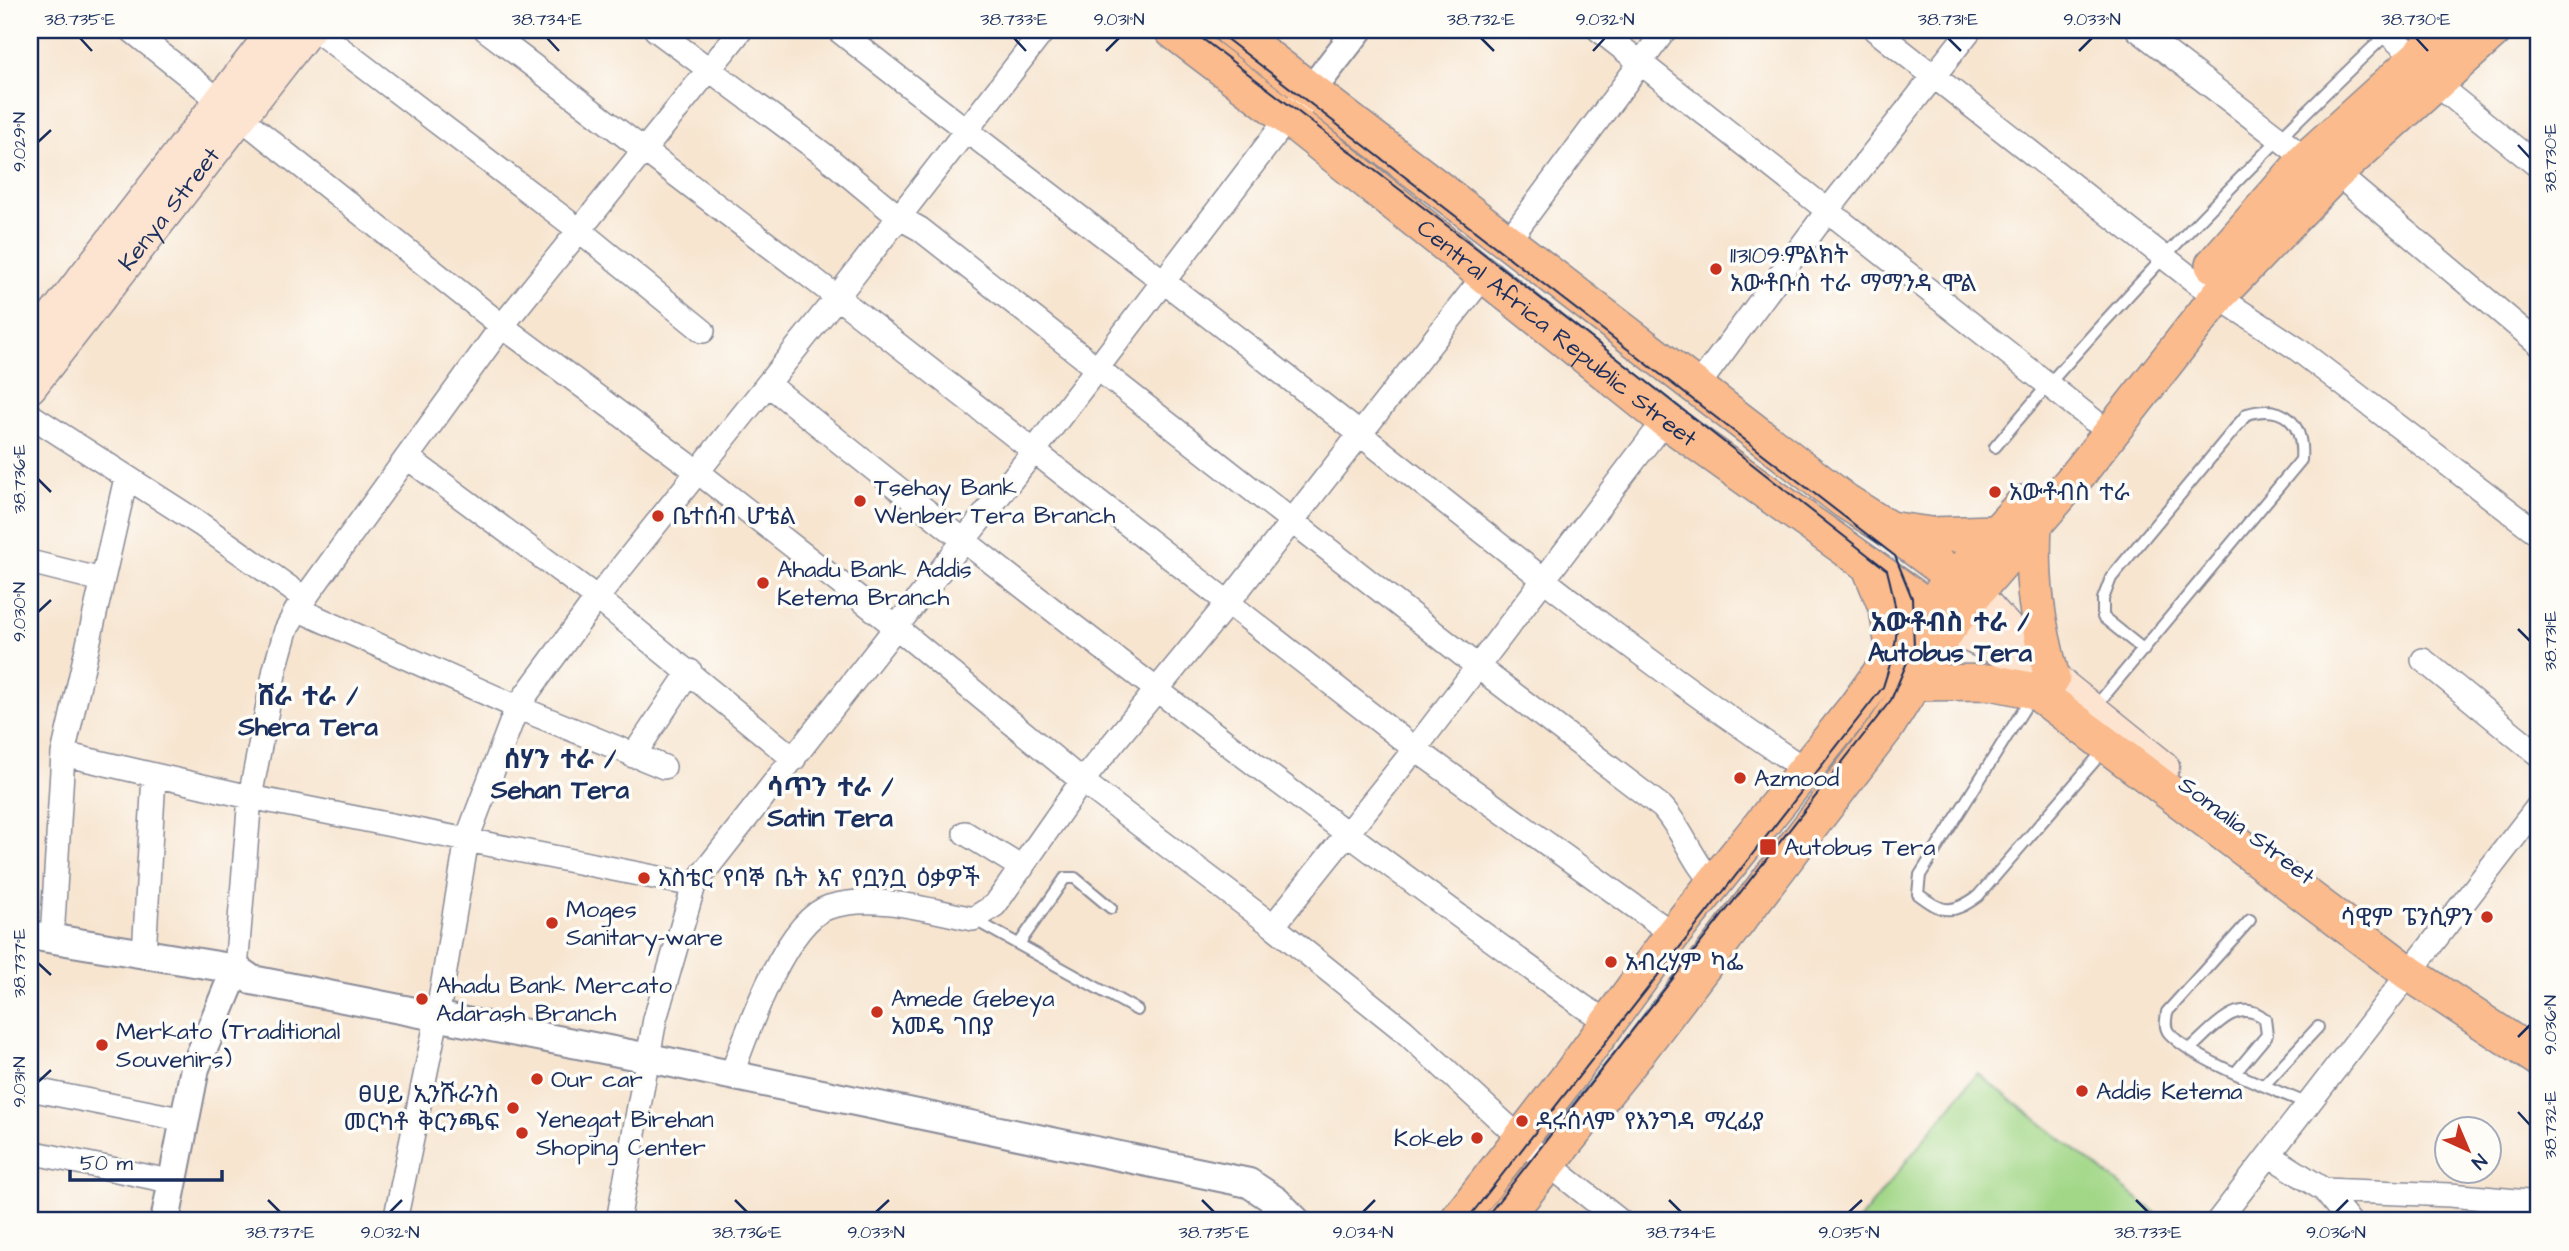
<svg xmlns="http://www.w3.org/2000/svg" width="2569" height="1251" font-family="'Architects Daughter','Noto Sans Ethiopic',sans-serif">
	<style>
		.green { fill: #a2d787; stroke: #5e8372; stroke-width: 2 }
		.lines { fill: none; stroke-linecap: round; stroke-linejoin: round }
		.service-casing { stroke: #898a97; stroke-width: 14 }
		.minor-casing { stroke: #898a97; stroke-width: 26 }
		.tertiary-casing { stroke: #898a97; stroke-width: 32 }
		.secondary-casing { stroke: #898a97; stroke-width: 35 }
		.primary-casing { stroke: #898a97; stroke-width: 38 }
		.service { stroke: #fff; stroke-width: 10 }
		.minor { stroke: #fff; stroke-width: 23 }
		.tertiary { stroke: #fff; stroke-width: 28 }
		.secondary { stroke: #fde4d1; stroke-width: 32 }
		.primary { stroke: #fbbb8c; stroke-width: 35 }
		.tram { stroke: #1b2f5e; stroke-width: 2 }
		.ticks { fill: none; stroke: #1b2f5e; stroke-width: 2.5 }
		.poi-dot { fill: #c8321e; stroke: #fdfcf7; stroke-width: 2.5 }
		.labels { text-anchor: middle; stroke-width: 7; stroke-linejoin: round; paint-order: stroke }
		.street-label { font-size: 24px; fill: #1b2f5e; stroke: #fdfcf7 }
		.poi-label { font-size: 24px; fill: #1b2f5e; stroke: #fdfcf7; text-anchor: start }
		.neighbourhood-label { font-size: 26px; font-weight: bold; fill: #1b2f5e; stroke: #fdfcf7 }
		.neatline { fill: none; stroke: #1b2f5e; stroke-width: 2.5 }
		.ticks-label { font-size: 18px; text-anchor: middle; fill: #1b2f5e }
	</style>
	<rect width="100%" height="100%" fill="#fdfcf7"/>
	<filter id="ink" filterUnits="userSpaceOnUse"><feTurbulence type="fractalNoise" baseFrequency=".0143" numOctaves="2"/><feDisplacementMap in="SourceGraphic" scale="14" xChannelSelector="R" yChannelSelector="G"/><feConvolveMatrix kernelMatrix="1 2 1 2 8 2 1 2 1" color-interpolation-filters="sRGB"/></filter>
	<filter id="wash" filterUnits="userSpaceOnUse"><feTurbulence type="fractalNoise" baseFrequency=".00686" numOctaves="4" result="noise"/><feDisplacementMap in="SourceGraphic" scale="28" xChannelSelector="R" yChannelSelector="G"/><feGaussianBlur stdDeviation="1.57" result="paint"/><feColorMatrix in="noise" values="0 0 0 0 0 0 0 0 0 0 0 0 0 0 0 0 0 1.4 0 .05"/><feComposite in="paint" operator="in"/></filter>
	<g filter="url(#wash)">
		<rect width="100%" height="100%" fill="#f7e5d0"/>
		<path class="green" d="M1977,1073l189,148h-307z"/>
	</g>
	<g filter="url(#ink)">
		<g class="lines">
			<g class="service-casing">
				<path id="service" d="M1995,447c122,-146 255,-283 393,-414
					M2032,696l-112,179 -2,19c25,19 34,21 60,2l126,-146
					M2095,707l206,-247c3,-37 -17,-57 -54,-46l-136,164 -8,21v18l41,33
					M973,919l164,91
					M2250,920l-83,92c-1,8 -3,15 2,21 26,28 102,55 139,71
					M1019,944l46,-66h10l36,30
					M2191,1048c21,-18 46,-53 74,-29l2,16 -31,37
					M2264,1085l54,-58"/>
			</g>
			<g class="minor-casing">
				<path id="minor" d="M131,30l371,296 196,146 198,155 186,154 191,145 130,104 144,133 73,58
					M316,30l263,200 124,101
					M486,30l351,267 578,452 258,185
					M656,30l167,124 77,64 20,11 558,438 184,140c21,23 30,54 52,77
					M838,30c155,123 314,241 470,363 163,128 324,263 498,377
					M1599,30l494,390
					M1875,30l322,253 99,65 243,186
					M2138,30l168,129
					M2384,30l31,27
					M2435,83l104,84
					M2336,173l203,171
					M1508,241l157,-211
					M768,384c266,216 538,422 816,623l26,16
					M1697,387l132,-178 141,-179
					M30,415l170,109 104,74
					M408,458l189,140 197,161
					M30,562l72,18
					M297,609l220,98 147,60
					M2423,660l116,95
					M63,754l187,43 444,88
					M633,756l57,-85
					M965,833l57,35
					M1273,926l142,-177 250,-329
					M52,939l11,-185 63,-276
					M144,955l10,-179
					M236,969l14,-172 25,-128 11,-39 11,-21 205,-283 239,-296
					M731,1076c15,-41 54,-155 98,-169 46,-14 99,3 144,12l22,-14 87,-124 145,-177 257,-328
					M30,1089l155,31
					M30,1152l144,30
					M2269,1155l55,35 25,31
					M2324,1190l126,5 89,8
					M395,1221l42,-203 30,-179 50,-132 80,-109 240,-301 207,-267
					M618,1221l37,-202 39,-134 340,-434 254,-333
					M2218,1221l321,-416"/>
			</g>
			<g class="tertiary-casing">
				<path id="tertiary" d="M1299,106l59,-76
					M30,935l206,34 16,11 397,78 600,125 27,18 20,20
					M165,1221l30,-153 41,-99"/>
			</g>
			<g class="secondary-casing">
				<g id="secondary">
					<path d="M30,347l245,-317"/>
					<path id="s1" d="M30,387l278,-357"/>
					<path d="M1975,593l74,82 114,92"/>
					<path d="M1949,627l82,37"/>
				</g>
			</g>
			<g class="primary-casing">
				<g id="primary">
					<path id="s2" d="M1172,30l116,88 377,302 263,187 16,14"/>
					<path d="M1232,30l613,471 44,28 82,61"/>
					<path d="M2213,265l93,-106 142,-129"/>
					<path d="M2034,525c-3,56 3,98 18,153"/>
					<path d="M1889,529l42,6 63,-2"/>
					<path d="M1869,565l18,44 7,44"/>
					<path d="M1914,683l77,-1 44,9 374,282 130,86"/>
					<path d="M1457,1221l113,-146 103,-141 182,-226 73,-101 96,-104"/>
					<path d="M1502,1221l132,-164 253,-331 62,-99 26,-34 105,-121 138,-176 118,-123 159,-143"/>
				</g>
			</g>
			<use href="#service" class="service"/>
			<use href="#minor" class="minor"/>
			<use href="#tertiary" class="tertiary"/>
			<use href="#secondary" class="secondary"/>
			<use href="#primary" class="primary"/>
			<path class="tram" d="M1191,30l288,220 408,320c14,55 13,64 -4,117l-417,534
				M1215,30l680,526 17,42 2,48 -23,54 -408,521"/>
		</g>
	</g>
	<path class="ticks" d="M80,38l12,13M547,38l12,13M1014,38l12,13M1481,38l13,13M1948,38l13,13M2416,38l12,13M1106,51l13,-13M1593,51l12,-13M2079,51l13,-13M38,142l13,-12M2518,145l12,13M38,479l13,13M38,612l13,-12M2518,629l12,12M38,963l13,12M2518,1037l12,-12M38,1082l13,-12M2518,1112l12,13M268,1200l12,12M735,1200l12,12M1202,1200l12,12M1669,1200l12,12M2136,1200l12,12M390,1212l12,-12M876,1212l13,-12M1363,1212l12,-12M1849,1212l13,-12M2336,1212l12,-12"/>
	<g class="poi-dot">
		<circle cx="1716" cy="269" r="7"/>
		<circle cx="1995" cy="492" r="7"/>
		<circle cx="860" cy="501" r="7"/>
		<circle cx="658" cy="516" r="7"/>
		<circle cx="763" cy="583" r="7"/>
		<circle cx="1740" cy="778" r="7"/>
		<rect x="1759" y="838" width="18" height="18" rx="3.5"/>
		<circle cx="644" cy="878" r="7"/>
		<circle cx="2487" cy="917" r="7"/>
		<circle cx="552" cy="923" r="7"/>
		<circle cx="1611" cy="962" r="7"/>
		<circle cx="422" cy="999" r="7"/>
		<circle cx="877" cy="1012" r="7"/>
		<circle cx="102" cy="1045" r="7"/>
		<circle cx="537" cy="1079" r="7"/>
		<circle cx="2082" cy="1091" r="7"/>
		<circle cx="513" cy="1108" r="7"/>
		<circle cx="1522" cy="1121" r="7"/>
		<circle cx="522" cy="1133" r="7"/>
		<circle cx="1477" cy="1138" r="7"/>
	</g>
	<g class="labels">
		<g class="street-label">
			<text dy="8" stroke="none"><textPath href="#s1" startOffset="226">Kenya Street</textPath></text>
			<text dy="8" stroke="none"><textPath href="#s2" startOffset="490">Central Africa Republic Street</textPath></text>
			<text transform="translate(2247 830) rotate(37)" y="8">Somalia Street</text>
		</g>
		<g class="poi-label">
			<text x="1730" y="263">113109:ምልክት<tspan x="1730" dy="28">አውቶቡስ ተራ ማማንዳ ሞል</tspan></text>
			<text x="874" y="495">Tsehay Bank<tspan x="874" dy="28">Wenber Tera Branch</tspan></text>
			<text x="2009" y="500">አውቶብስ ተራ</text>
			<text x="672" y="524">ቤተሰብ ሆቴል</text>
			<text x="777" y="577">Ahadu Bank Addis<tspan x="777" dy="28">Ketema Branch</tspan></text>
			<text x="1754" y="786">Azmood</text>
			<text x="1784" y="855">Autobus Tera</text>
			<text x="658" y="886">አስቴር የባኞ ቤት እና የቧንቧ ዕቃዎች</text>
			<text x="566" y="917">Moges<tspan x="566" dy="28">Sanitary-ware</tspan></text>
			<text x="2473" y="925" text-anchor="end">ሳዊም ፔንሲዎን</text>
			<text x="1625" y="970">አብረሃም ካፌ</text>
			<text x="436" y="993">Ahadu Bank Mercato<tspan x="436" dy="28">Adarash Branch</tspan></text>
			<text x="891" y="1006">Amede Gebeya<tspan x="891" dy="28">አመዴ ገበያ</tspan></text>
			<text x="116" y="1039">Merkato (Traditional<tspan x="116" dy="28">Souvenirs)</tspan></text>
			<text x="551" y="1087">Our car</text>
			<text x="2096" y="1099">Addis Ketema</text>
			<text x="499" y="1102" text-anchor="end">ፀሀይ ኢንሹራንስ<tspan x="499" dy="28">መርካቶ ቅርንጫፍ</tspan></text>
			<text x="536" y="1127">Yenegat Birehan<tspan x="536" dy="28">Shoping Center</tspan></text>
			<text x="1536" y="1129">ዳሩሰላም የእንግዳ ማረፊያ</text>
			<text x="1463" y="1146" text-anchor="end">Kokeb</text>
		</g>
		<g class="neighbourhood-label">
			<text x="1950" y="631">አውቶብስ ተራ /<tspan x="1950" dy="30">Autobus Tera</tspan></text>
			<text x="308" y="705">ሸራ ተራ /<tspan x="308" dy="30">Shera Tera</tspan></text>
			<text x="560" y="768">ሰሃን ተራ /<tspan x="560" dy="30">Sehan Tera</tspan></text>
			<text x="830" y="796">ሳጥን ተራ /<tspan x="830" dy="30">Satin Tera</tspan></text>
		</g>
	</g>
	<rect width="2569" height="1251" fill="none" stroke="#fdfcf7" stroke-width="77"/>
	<g transform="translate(2468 1150) rotate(136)"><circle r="33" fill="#fdfcf7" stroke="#a3aaba" stroke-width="2"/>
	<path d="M0-5L12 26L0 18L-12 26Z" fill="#c8321e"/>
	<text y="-10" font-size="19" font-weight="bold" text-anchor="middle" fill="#1b2f5e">N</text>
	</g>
	<path d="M70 1170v10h152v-10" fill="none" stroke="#1b2f5e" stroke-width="3.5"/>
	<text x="80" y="1170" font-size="21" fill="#1b2f5e" stroke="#fdfcf7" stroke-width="5" paint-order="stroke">50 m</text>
	<rect x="38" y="38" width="2492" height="1174" class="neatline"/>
	<g class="ticks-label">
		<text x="80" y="25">38.735°E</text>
		<text x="547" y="25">38.734°E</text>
		<text x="1014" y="25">38.733°E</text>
		<text x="1119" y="25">9.031°N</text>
		<text x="1481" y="25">38.732°E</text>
		<text x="1605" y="25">9.032°N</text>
		<text x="1948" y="25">38.731°E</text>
		<text x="2092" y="25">9.033°N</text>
		<text x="2416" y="25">38.730°E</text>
		<text transform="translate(19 142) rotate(-90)" y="6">9.029°N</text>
		<text transform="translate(2550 158) rotate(-90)" y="6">38.730°E</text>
		<text transform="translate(19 479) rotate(-90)" y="6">38.736°E</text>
		<text transform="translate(19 612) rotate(-90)" y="6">9.030°N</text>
		<text transform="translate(2550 641) rotate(-90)" y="6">38.731°E</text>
		<text transform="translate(19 963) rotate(-90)" y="6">38.737°E</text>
		<text transform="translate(2550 1025) rotate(-90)" y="6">9.036°N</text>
		<text transform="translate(19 1082) rotate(-90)" y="6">9.031°N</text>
		<text transform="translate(2550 1125) rotate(-90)" y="6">38.732°E</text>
		<text x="280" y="1238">38.737°E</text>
		<text x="390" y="1238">9.032°N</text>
		<text x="747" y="1238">38.736°E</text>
		<text x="876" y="1238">9.033°N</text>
		<text x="1214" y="1238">38.735°E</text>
		<text x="1363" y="1238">9.034°N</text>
		<text x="1681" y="1238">38.734°E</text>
		<text x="1849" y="1238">9.035°N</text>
		<text x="2148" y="1238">38.733°E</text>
		<text x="2336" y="1238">9.036°N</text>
	</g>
</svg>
